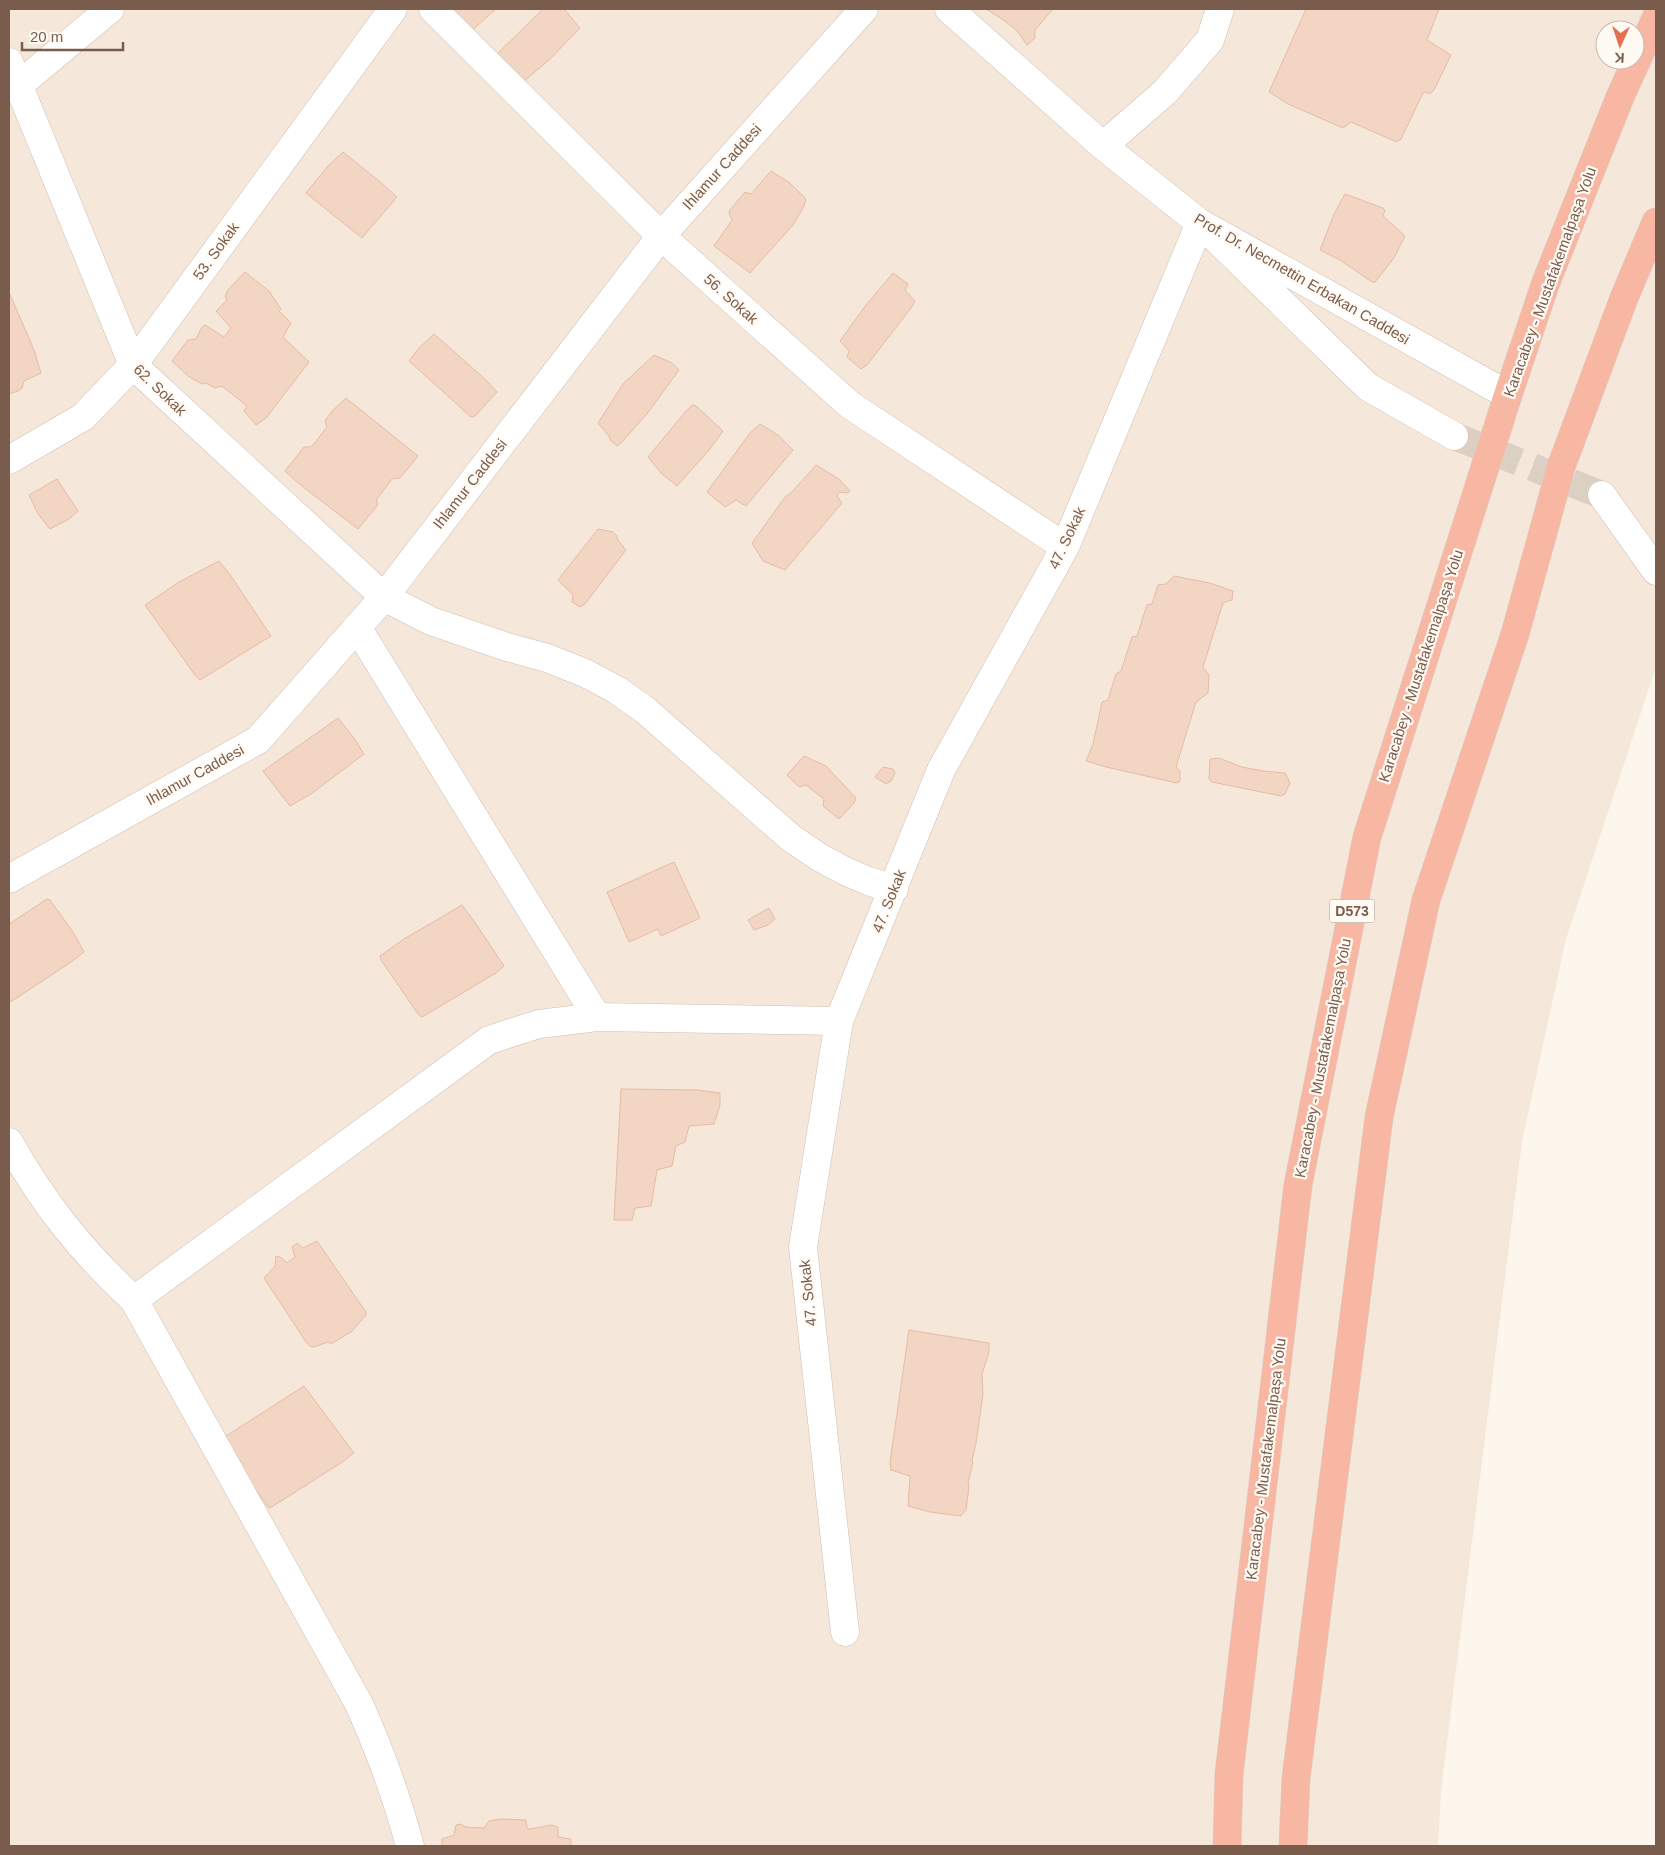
<svg xmlns="http://www.w3.org/2000/svg" width="1665" height="1855" font-family="Helvetica,sans-serif">
	<style>
		.residential { fill: #f5e8da; fill-rule: evenodd }
		.building { fill: #f3d5c3; stroke: #e6bba3 }
		.lines { fill: none; stroke-linecap: round; stroke-linejoin: round }
		.minor-tunnel { stroke: #dcd0c4; stroke-width: 28; stroke-dasharray: 28 14; stroke-linecap: butt }
		.minor-casing { stroke: #d1beb0; stroke-width: 29 }
		.highway-casing { stroke: #dad1cd; stroke-width: 29 }
		.minor { stroke: #fff; stroke-width: 28 }
		.highway { stroke: #f7b7a3; stroke-width: 28 }
		.labels { text-anchor: middle; stroke-width: 4.5; stroke-linejoin: round; paint-order: stroke }
		.shield { fill: #fffaf3; stroke: #a28b7f; stroke-width: 1 }
		.shield-label { font-size: 14px; font-weight: bold; fill: #7a5c4d }
		.street-label { font-size: 15px; fill: #7a5c4d; stroke: #fffaf3 }
	</style>
	<rect width="100%" height="100%" fill="#fdf6ec"/>
	<path class="residential" d="M9,9h1647v658l-90,272 -44,203 -81,649 -3,55h-1429zM1605,30h30v30h-30z"/>
	<path class="building" d="M446,9h50l-26,23z
		M543,9h21l16,19 -30,31 -28,24 -27,-27z
		M986,9h67l-18,21v8l-8,7 -10,-14 -12,-10z
		M1306,9h133l-12,31 24,15 -17,35 -4,4 -5,-2 -2,1 -22,46 -4,3 -46,-20 -8,6 -55,-24 -19,-12z
		M343,152l36,29 18,16 -35,41 -56,-45 22,-27z
		M771,171l19,12 16,16 -2,7 -11,19 -43,48 -36,-27 18,-26 -3,-7 1,-3 15,-18 6,2z
		M1345,194l38,14 2,2 -2,6 22,20 -11,22 -19,24h-3l-32,-22 -20,-10 14,-36z
		M245,272l24,19 12,18 -2,2 12,12 -8,14 26,25 -43,56 -10,7 -12,-14 3,-5 -25,-20 -7,2 -9,-5 -4,1 -14,-8 -16,-15 16,-21 8,-1 6,-12 3,-2 19,12 7,-9 -15,-17 11,-11 -2,-4 3,-6z
		M893,273l15,11 -3,6 10,11 -4,7 -44,57 -6,4 -14,-12 2,-6 -9,-10 26,-36z
		M9,292l25,58 7,23 -17,8 -2,7 -4,3 -9,3z
		M434,334l51,45 12,13 -22,24 -4,1 -12,-11 -50,-45 11,-14z
		M654,355l18,8 7,7 -32,44 -26,29 -4,3 -7,-6 -1,-4 -11,-13 25,-39z
		M346,398l72,58 -18,22 -8,1 -15,20v7l-19,23 -60,-46 -13,-12 19,-24h6l4,-3 13,-17 -2,-6 7,-10z
		M695,405l28,26 -13,18 -33,37 -16,-13 -13,-16 38,-46 5,-5z
		M760,424l18,11 15,15 -47,56 -10,-6 -11,7 -18,-15 43,-59z
		M816,465l23,14 11,12 -2,2 -9,-1 -2,4 5,7 -57,67 -22,-9 -11,-18 33,-46 6,-4z
		M57,479l21,32 -9,8 -19,10 -12,-15 -9,-19z
		M598,529l15,3 4,4 1,4 8,10 -41,54 -5,3 -8,-5 1,-7 -15,-15z
		M219,561l12,15 40,60 -71,44 -5,-5 -50,-70 34,-23z
		M1174,576l36,7 23,8 -1,9 -9,3 -20,64 6,8 -1,18 -12,9 -20,65 4,4v10l-3,2 -71,-16 -20,-6 7,-17 9,-42 6,-2 8,-26 5,-3 11,-34 5,-1 10,-31 5,-1 6,-19 8,-1z
		M338,718l16,20 10,16 -53,40 -21,12 -27,-35z
		M804,756l22,10 30,32 -2,5 -15,16 -16,-13 1,-7 -18,-14 -7,2 -12,-12z
		M1219,758l23,9 21,4 22,2 5,10 -5,11 -4,2 -69,-14 -3,-3 1,-20z
		M883,767l10,2 2,4 -4,8 -5,3 -11,-7z
		M674,862l26,56 -39,18 -3,-7 -29,13 -22,-50z
		M47,899l3,1 23,32 11,20 -13,10 -62,41v-79z
		M462,905l12,16 30,45 -8,7 -74,44 -4,-3 -37,-54 -1,-4 24,-17z
		M769,908l6,11 -7,6 -14,5 -6,-10z
		M621,1089l76,1 23,3v12l-6,19 -25,2 -4,16 -9,4 -4,20 -15,4 -6,36 -16,2 -3,12h-18z
		M317,1241l49,71v3l-15,17 -20,12 -3,-2 -14,5 -4,-1 -4,-4 -42,-64 11,-12 1,-10 4,1 7,6 8,-6 -3,-10 5,-4 6,5z
		M909,1330l80,13v9l-7,22 1,20 -7,49 -4,17 1,3 -5,19 1,5 -3,23 -5,6 -31,-4 -22,-6 2,-30 -19,-6 -1,-8z
		M304,1386l50,67 -13,10 -71,45 -2,-1 -48,-67z
		M501,1819l25,1 1,8 3,1 21,-4 7,2v10l13,2v7h-129v-7l12,-4 2,-10 5,-1 5,3 18,1 5,-7z"/>
	<g class="lines">
		<path class="minor-tunnel" d="M1454,436l148,59"/>
		<g class="minor-casing">
			<path id="minor" d="M433,9l228,227 189,169 215,142
				M949,9l154,137 97,77 308,172
				M9,62l124,303 251,232 47,24 76,26 40,11 38,15 32,17 28,20 146,128 28,19 24,13 25,11 26,8
				M19,85l91,-76
				M1103,146l62,-54 45,-52 10,-31
				M9,460l74,-43 50,-52 260,-356
				M1602,495l54,76
				M357,627l240,390
				M9,879l249,-139 126,-143 277,-361 203,-227
				M9,1142c34,61 73,110 125,158l225,404c21,47 38,93 51,142
				M134,1300l355,-260 50,-16 58,-7 242,4
				M845,1632l-42,-385 36,-226 102,-251 124,-223 135,-324 168,164 86,49"/>
		</g>
		<g class="highway-casing">
			<path id="highway" d="M1227,1846l2,-72 69,-589 69,-348 141,-442 38,-113 74,-185 36,-79
				M1293,1846l3,-68 83,-661 47,-217 89,-266 46,-167 63,-169 32,-76"/>
		</g>
		<use href="#minor" class="minor"/>
		<use href="#highway" class="highway"/>
	</g>
	<g class="labels">
		<rect class="shield" x="1329.5" y="899.5" width="45" height="23" rx="4"/>
		<g class="shield-label">
			<text x="1352" y="916">D573</text>
		</g>
		<g class="street-label">
			<text transform="translate(722 167) rotate(-48)" y="5">Ihlamur Caddesi</text>
			<text transform="translate(216 251) rotate(-54)" y="5">53. Sokak</text>
			<text transform="translate(1302 279) rotate(30)" y="5">Prof. Dr. Necmettin Erbakan Caddesi</text>
			<text transform="translate(1550 282) rotate(-70)" y="5">Karacabey - Mustafakemalpaşa Yolu</text>
			<text transform="translate(731 299) rotate(42)" y="5">56. Sokak</text>
			<text transform="translate(160 390) rotate(44)" y="5">62. Sokak</text>
			<text transform="translate(470 484) rotate(-52)" y="5">Ihlamur Caddesi</text>
			<text transform="translate(1067 538) rotate(-65)" y="5">47. Sokak</text>
			<text transform="translate(1421 666) rotate(-72)" y="5">Karacabey - Mustafakemalpaşa Yolu</text>
			<text transform="translate(195 775) rotate(-29)" y="5">Ihlamur Caddesi</text>
			<text transform="translate(889 901) rotate(-68)" y="5">47. Sokak</text>
			<text transform="translate(1323 1058) rotate(-79)" y="5">Karacabey - Mustafakemalpaşa Yolu</text>
			<text transform="translate(808 1293) rotate(-96)" y="5">47. Sokak</text>
			<text transform="translate(1266 1459) rotate(-83)" y="5">Karacabey - Mustafakemalpaşa Yolu</text>
		</g>
	</g>
	<rect width="1665" height="1855" fill="none" stroke="#7a5c4d" stroke-width="20"/>
	<g transform="translate(1620 45) rotate(183)"><circle r="24" fill="#fffaf3" stroke="#cabbb1"/>
	<path d="M0-4L9 19L0 12L-9 19Z" fill="#e76f51"/>
	<text y="-8" font-size="14" font-weight="bold" text-anchor="middle" fill="#7a5c4d">K</text>
	</g>
	<path d="M22 42v8h101v-8" fill="none" stroke="#7a5c4d" stroke-width="2.5"/>
	<text x="30" y="42" font-size="15" fill="#7a5c4d" stroke="#fffaf3" stroke-width="4" paint-order="stroke">20 m</text>
</svg>
